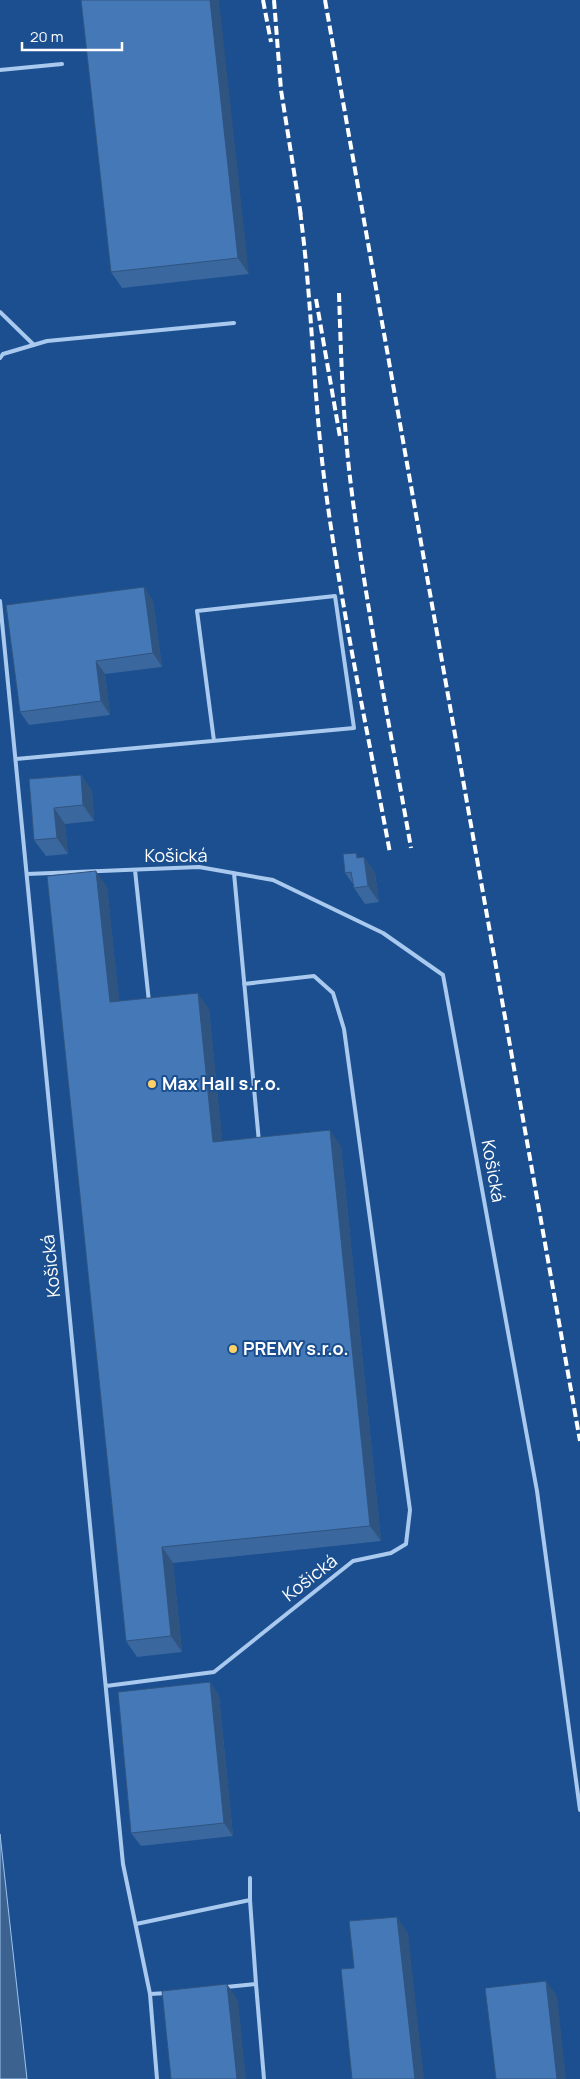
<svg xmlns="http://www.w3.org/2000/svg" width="580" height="2079" font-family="Manrope,sans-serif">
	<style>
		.water { fill: #3c6290; stroke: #9cc4f0 }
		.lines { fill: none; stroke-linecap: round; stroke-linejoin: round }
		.lane { stroke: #a9c9ee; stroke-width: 4 }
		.rail { stroke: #fff; stroke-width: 4; stroke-dasharray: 9 4; stroke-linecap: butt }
		.wall { fill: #3a679d }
		.shaded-wall { fill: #305480 }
		.building { fill: #4478b7; stroke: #305480 }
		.poi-dot { fill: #ffd166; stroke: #1b4f8f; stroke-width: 2 }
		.labels { text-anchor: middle; stroke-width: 4; stroke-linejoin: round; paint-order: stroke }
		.street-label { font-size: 18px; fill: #fff; stroke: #1b4f8f }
		.poi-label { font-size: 18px; font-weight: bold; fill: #fff; stroke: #1b4f8f; text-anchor: start }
	</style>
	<rect width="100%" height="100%" fill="#1b4f8f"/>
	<path class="water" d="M0,1834l27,245h-27z"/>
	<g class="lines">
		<path class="lane" d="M0,70l62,-6
			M0,312l34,33
			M0,358l3,-4 44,-13 187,-18
			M0,601l123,1263 27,130
			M16,759l338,-31 -19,-132 -138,15 17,130
			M135,870l14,132
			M234,873l25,269
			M27,874l172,-7 74,13 110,53 60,42 94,516 43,319
			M106,1686l108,-14 139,-111 38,-8 15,-9 4,-34 -66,-481 -11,-36 -19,-17 -70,8
			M250,1878v22
			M136,1924l114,-24 6,84
			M226,1987l30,-3 8,95
			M157,2079l-7,-85 17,-1"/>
		<path class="rail" d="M263,0l8,42
			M274,0l7,90 20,126
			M325,0l255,1441
			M300,211c12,88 13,178 24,266 16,126 43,251 66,376
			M339,293c2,64 4,129 12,193 15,121 39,242 60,362
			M316,299l24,138"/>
	</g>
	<path class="wall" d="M81,0l168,274 -127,14 -11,-16z
		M144,587l9,14 9,66 -57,7 5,41 -81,10 -9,-13z
		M81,775l11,16 2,30 -29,3 3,30 -22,2 -12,-16 -5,-61z
		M364,857l11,16 4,29 -14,2 -11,-16 -1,-4 -8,-11 15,-15z
		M107,887l12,114 90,8 13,132 119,5 40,395 -208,22 9,89 -45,5 -11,-16z
		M210,1682l9,14 14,140 -92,10 -10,-13z"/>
	<path class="shaded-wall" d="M210,0h9l30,274 -11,-16z
		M144,587l9,14 9,66 -9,-14z
		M96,661l9,13 5,41 -9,-14z
		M81,775l11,16 2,30 -11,-16z
		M54,808l11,16 3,30 -11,-16z
		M356,853l9,12 -1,-8 11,16 4,29 -11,-16 -11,-28z
		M96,871l11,16 14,131 -11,-16z
		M198,993l11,16 15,148 -11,-15z
		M330,1130l11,16 40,395 -11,-15z
		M162,1547l11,16 9,89 -11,-16z
		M210,1682l9,14 14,140 -9,-13z
		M397,1917l11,16 16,146h-9z
		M546,1981l11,15 9,83h-9z
		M227,1984l11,16 8,79h-9z"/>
	<path class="building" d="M81,0h129l28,258 -127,14z
		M144,587l9,66 -57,8 5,40 -81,11 -14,-107z
		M81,775l2,30 -29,3 3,30 -23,2 -5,-61z
		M356,853l1,5 7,-1 4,29 -14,2 -3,-16 -6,1 -2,-19z
		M96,871l14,131 88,-9 15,149 117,-12 40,396 -208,21 9,89 -45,5 -79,-765z
		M210,1682l14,141 -93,10 -13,-141z
		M397,1917l18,162h-63l-11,-110 13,-1 -5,-47z
		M546,1981l11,98h-61l-11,-91z
		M227,1984l10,95h-66l-9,-88z"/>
	<g class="poi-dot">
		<circle cx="152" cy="1084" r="5"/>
		<circle cx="233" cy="1349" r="5"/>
	</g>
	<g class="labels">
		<g class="street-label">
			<text x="176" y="862">Košická</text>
			<text transform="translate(493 1171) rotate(80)" y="6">Košická</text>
			<text transform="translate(51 1266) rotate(-96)" y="6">Košická</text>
			<text transform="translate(310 1578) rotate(-38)" y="6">Košická</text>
		</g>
		<g class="poi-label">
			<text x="162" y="1090">Max Hall s.r.o.</text>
			<text x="243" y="1355">PREMY s.r.o.</text>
		</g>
	</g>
	<path d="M22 42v8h100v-8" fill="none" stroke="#ffffff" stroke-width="2.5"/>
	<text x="30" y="42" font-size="15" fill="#ffffff" stroke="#1b4f8f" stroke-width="4" paint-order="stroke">20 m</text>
</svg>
